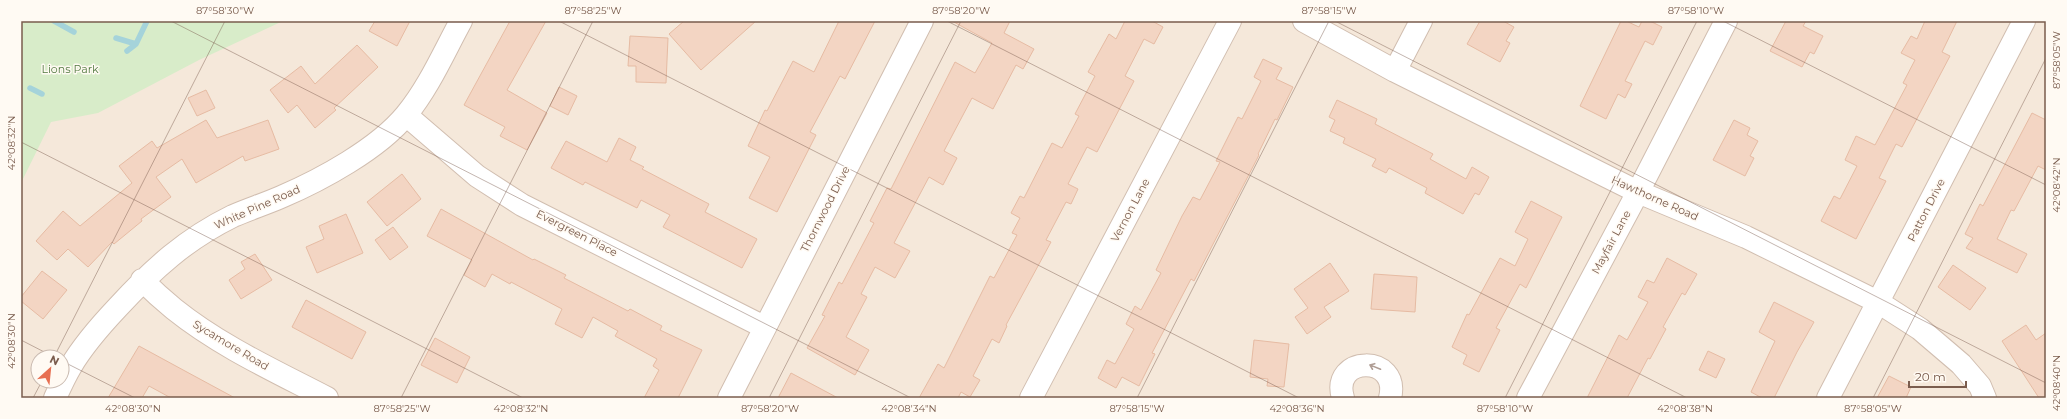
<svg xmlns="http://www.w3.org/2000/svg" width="2067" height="419" font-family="Montserrat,sans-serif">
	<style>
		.residential { fill: #f5e8da; fill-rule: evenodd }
		.green { fill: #d8ecc9 }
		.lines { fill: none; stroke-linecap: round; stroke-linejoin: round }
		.stream { stroke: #a5d3da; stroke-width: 5.5 }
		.building { fill: #f3d5c3; stroke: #e6bba3 }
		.minor-casing { stroke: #d1beb0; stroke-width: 24 }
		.minor { stroke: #fff; stroke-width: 22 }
		.oneway { stroke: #af9d94 }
		.ticks { fill: none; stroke: #7a5c4d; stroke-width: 1; stroke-opacity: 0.45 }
		.labels { text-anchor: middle; stroke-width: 3; stroke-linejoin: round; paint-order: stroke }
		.park-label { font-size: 11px; fill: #537a41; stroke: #fffaf3 }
		.street-label { font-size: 11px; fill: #7a5c4d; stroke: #fffaf3 }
		.neatline { fill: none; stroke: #7a5c4d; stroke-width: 1.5 }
		.ticks-label { font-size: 10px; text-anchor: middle; fill: #7a5c4d }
	</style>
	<rect width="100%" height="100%" fill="#fdf6ec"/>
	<path class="residential" d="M21,21h2025v377h-2025zM38,357h24v24h-24z"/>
	<path class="green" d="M21,21h262l-84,39 -101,53 -47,9 -30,61z"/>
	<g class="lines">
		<path class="stream" d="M54,21l20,11
			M116,38l20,6 11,-23
			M127,51l9,-7
			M30,88l12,6"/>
	</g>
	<path class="building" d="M375,21h35l-13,25 -28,-15z
		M510,21h36l-39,69 40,23 -20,37 -27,-14 5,-9 -41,-22z
		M684,21h72l-55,49 -32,-36z
		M839,21h36l-30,58 -5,-3 -30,56 6,3 -39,77 -28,-14 21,-41 -22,-11 17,-36 2,1 26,-50 21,11z
		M952,21h58l-6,12 30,16 -11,20 -7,-4 -23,44 -21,-11 -28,53 13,7 -14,27 -14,-8 -35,66 16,8 -15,27 -20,-11 -14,27 6,3 -21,40 23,13 -14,25 -48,-27 18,-32 -3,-1 17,-33 3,2 32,-61 -4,-2 17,-33 4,1 64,-127 20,11 17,-30z
		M1125,21h27l11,6 -9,17 -10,-5 -19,37 9,5 -37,71 -10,-5 -19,37 10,5 -7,15 -5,-2 -20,38 5,2 -45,83 1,1 -8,17 -7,-4 -19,37 7,4 -10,17 -9,-5 -3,6h-39l19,-34 6,4 46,-92 4,2 23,-43 -5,-2 8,-15 -9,-5 9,-17 4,2 28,-55 10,5 17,-32 -4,-2 20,-38 -7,-4 21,-38 7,5z
		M1480,21h23l11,6 -8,14 4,2 -10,19 -33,-18z
		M1621,21h5l13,6 3,-6h8l12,6 -9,18 -8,-4 -20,40 7,3 -7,14 -7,-4 -12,25 -26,-13z
		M1786,21h20l-3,5 20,10 -9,18 -4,-2 -8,15 -32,-16z
		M1925,21h32l-15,31 8,4 -48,91 -6,-3 -17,34 7,3 -30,58 -35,-18 13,-25 6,3 17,-33 -12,-6 11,-24 19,9 32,-60 -4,-2 12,-23 -14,-7 10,-17 6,3z
		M630,36l38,2 -2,45 -30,-1v-16h-8z
		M357,45l21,22 -44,41 2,2 -21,18 -18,-23 -9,8 -18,-23 31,-24 14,18z
		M1263,59l19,9 -6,11 17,8 -16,33 -2,-1 -17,35 1,1 -65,126 -3,-2 -39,74 3,1 -16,32 -17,-9 -6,11 -18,-10 9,-18 8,4 19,-35 -8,-5 9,-18 6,4 20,-37 -5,-3 26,-54 11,-19 7,3 20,-38 -4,-1 22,-44 4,2 19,-38 -7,-4z
		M559,87l18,9 -9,19 -18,-9z
		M206,90l9,18 -18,8 -9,-18z
		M1337,100l40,19 -2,5 58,30 -3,5 36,20 6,-12 17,10 -10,18 -4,-2 -12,21 -38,-21 2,-5 -38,-20 -3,5 -14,-7 4,-7 -33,-16 2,-5 -15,-7 5,-11 -6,-3z
		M2032,113l14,7v50l-8,-4 -24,45 -3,-1 -14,29 30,15 -10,19 -51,-25 7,-10 -8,-4 15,-30 3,2z
		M206,120l11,18 51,-18 11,29 -34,12 -2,-5 -47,27 -14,-24 -26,18 15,20 -30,22 1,2 -28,23 -2,-2 -24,25 -20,-18 -11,11 -21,-19 27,-30 17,15 52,-43 -13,-17 33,-25 5,7z
		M1734,120l16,8 -3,7 11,6 -8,15 4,2 -9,18 -32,-16z
		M619,138l17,9 -6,13 14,7 -2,2 67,35 -4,8 52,27 -15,29 -79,-41 7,-12 -29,-15 -4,8 -52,-26 -2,3 -32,-17 15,-27 41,21z
		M402,174l19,25 -34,27 -20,-24z
		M1531,201l31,16 -36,71 -6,-4 -24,44 4,2 -21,42 -16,-8 4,-9 -15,-8 15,-33 2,1 31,-57 15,8 13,-27 -13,-7z
		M441,209l92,51 1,-1 32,16 -2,3 64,33 2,-2 32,17 -2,4 42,20 -24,48h-34l15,-28 -6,-4 4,-7 -42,-23 3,-5 -25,-14 -11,21 -27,-14 7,-15 -51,-27 -1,2 -18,-10 -7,13 -21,-12 8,-15 -45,-24z
		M346,214l17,39 -46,20 -11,-26 18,-8 -5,-13z
		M393,227l15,20 -18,13 -15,-20z
		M255,254l17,26 -31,19 -12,-19 16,-11 -4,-7z
		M1667,258l30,16 -12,21 -3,-2 -19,34 3,2 -16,30 -2,-1 -21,40h-40l32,-63 8,5 21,-38 -10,-5 9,-17 7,3z
		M1330,263l19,28 -25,16 7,10 -24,17 -12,-17 13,-9 -14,-19z
		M1953,265l33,23 -16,22 -32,-23z
		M42,271l25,19 -24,29 -22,-18v-4z
		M1374,274l43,3 -2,35 -44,-3z
		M306,300l60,32 -14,27 -60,-32z
		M1774,302l40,20 -17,30 -23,46h-12l-11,-6 24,-51 -16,-9z
		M2026,325l10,15 10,-7v65h-7l-37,-57z
		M435,338l35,19 -13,26 -36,-18z
		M1254,340l35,4 -5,43 -17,-1 1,-7 -18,-2z
		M139,346l46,25 50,27h-64l-22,-12 -7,12h-34z
		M1708,351l17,8 -9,19 -17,-8z
		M791,373l47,25h-60z
		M1889,376l22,11 -5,11h-29z"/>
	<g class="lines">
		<g class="minor-casing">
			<path id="minor" d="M1304,21l91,50 243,121 108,45 132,65 42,27 41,35 19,22 5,12
				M1395,71l26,-50
				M406,115l71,61 45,29 242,122
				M142,280c10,10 21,20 32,29 46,37 101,62 153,89
				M55,398c5,-11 10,-22 16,-32 13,-22 30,-41 47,-59 35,-38 68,-68 115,-91 16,-7 32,-12 48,-19 40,-17 97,-48 125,-82 23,-28 38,-63 55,-94
				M729,398l193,-377
				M1031,398l199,-377
				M1343,398c-13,-43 58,-44 47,0
				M1528,398l110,-206 88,-171
				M1828,398l196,-377"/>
		</g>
		<use href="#minor" class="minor"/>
	</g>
	<defs><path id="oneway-shaft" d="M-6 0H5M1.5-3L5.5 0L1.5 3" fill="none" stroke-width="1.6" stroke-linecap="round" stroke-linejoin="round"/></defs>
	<use class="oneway" href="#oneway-shaft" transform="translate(1375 367) rotate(-158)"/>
	<path class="ticks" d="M171,21l740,377M559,21l740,377M947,21l740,377M1335,21l711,362M1723,21l323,164M21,142l502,256M21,340l33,17M54,357l171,-336M62,361l73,37M33,398l9,-17M401,398l192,-377M769,398l192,-377M1137,398l192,-377M1505,398l192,-377M1873,398l173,-340"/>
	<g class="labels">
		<g class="park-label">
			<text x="70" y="73">Lions Park</text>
		</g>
		<g class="street-label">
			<text transform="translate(1655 198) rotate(24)" y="4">Hawthorne Road</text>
			<text transform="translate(257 207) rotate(-24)" y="4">White Pine Road</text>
			<text transform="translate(825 209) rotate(-63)" y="4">Thornwood Drive</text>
			<text transform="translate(1130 210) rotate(-62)" y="4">Vernon Lane</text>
			<text transform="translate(1926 210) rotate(-63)" y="4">Patton Drive</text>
			<text transform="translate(577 233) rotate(27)" y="4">Evergreen Place</text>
			<text transform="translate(1611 242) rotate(-62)" y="4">Mayfair Lane</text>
			<text transform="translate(231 345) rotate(31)" y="4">Sycamore Road</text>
		</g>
	</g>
	<rect width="2067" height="419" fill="none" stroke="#fffaf3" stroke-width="44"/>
	<g transform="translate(50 369) rotate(27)"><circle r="19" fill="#fffaf3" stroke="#cabbb1"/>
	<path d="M0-3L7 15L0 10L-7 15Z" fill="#e76f51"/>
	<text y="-6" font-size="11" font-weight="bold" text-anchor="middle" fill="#7a5c4d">N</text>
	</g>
	<path d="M1909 381v6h57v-6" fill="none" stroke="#7a5c4d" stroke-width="2"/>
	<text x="1915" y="381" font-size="12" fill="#7a5c4d" stroke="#fffaf3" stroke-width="3" paint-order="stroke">20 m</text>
	<rect x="22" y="22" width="2023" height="375" class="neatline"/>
	<g class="ticks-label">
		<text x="225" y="14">87°58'30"W</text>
		<text x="593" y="14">87°58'25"W</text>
		<text x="961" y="14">87°58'20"W</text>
		<text x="1329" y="14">87°58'15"W</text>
		<text x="1696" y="14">87°58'10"W</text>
		<text transform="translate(2056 60) rotate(-90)" y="4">87°58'05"W</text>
		<text transform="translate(11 143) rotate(-90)" y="4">42°08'32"N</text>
		<text transform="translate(2056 185) rotate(-90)" y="4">42°08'42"N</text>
		<text transform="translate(11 341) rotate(-90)" y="4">42°08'30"N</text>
		<text transform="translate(2056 383) rotate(-90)" y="4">42°08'40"N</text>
		<text x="133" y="412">42°08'30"N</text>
		<text x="402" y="412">87°58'25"W</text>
		<text x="521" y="412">42°08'32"N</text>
		<text x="770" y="412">87°58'20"W</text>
		<text x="909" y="412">42°08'34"N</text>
		<text x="1137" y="412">87°58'15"W</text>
		<text x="1297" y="412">42°08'36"N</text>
		<text x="1505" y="412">87°58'10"W</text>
		<text x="1685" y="412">42°08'38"N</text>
		<text x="1873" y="412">87°58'05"W</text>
	</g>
</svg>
